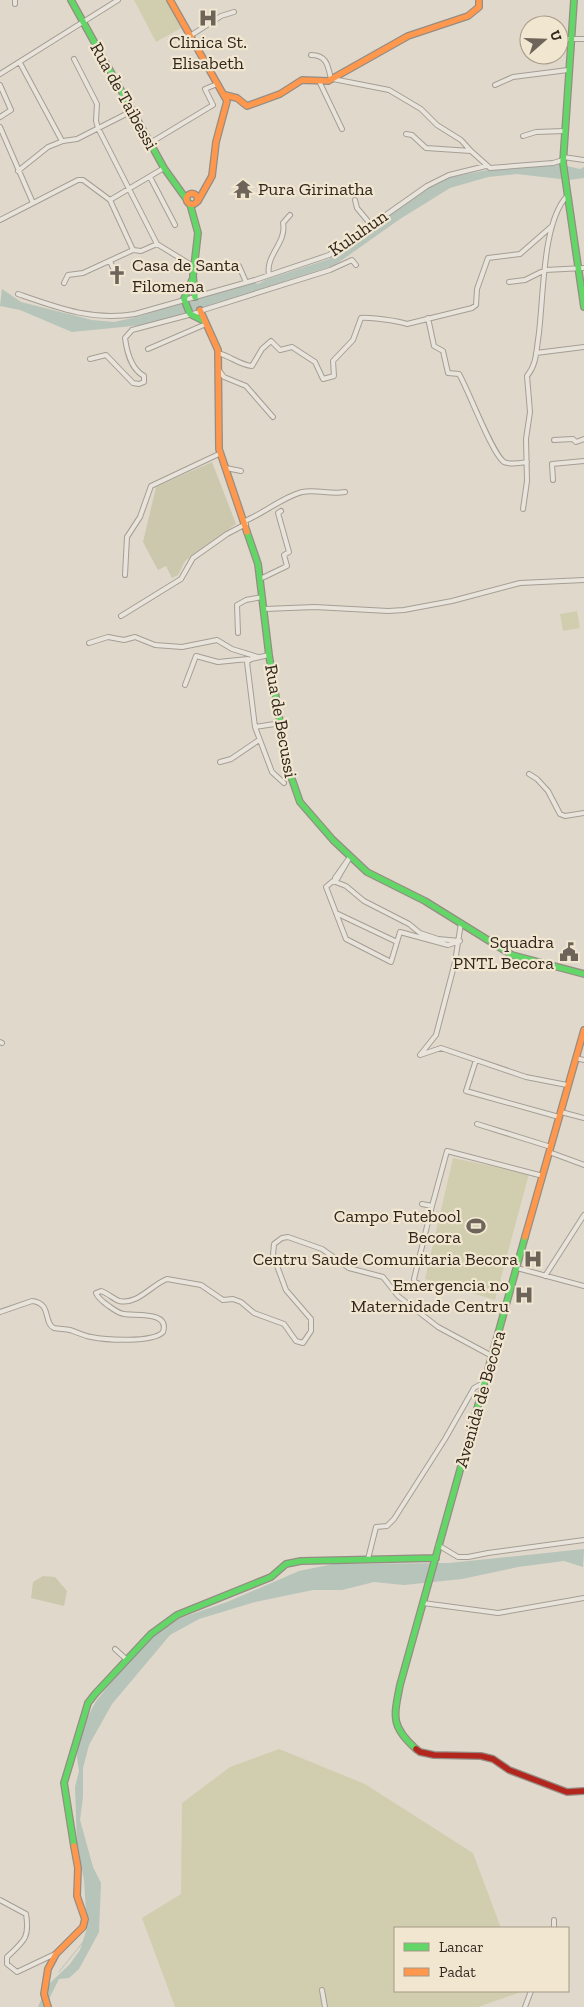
<svg xmlns="http://www.w3.org/2000/svg" width="584" height="2007" font-family="'Zilla Slab',serif">
	<style>
		.green { fill: #d0ceae }
		.cemetery { fill: #cbc8ad }
		.water { fill: #b6c4ba }
		.lines { fill: none; stroke-linecap: round; stroke-linejoin: round }
		.stream { stroke: #b6c4ba; stroke-width: 1 }
		.street-casing { stroke: #a59e94; stroke-width: 6 }
		.fast-casing { stroke: #958d84; stroke-width: 8 }
		.slow-casing { stroke: #958d84; stroke-width: 8 }
		.jam-casing { stroke: #958d84; stroke-width: 8 }
		.street { stroke: #e8e4dc; stroke-width: 4 }
		.fast { stroke: #63d668; stroke-width: 5.5 }
		.slow { stroke: #ff974d; stroke-width: 5.5 }
		.jam { stroke: #b3261e; stroke-width: 5.5 }
		.labels { text-anchor: middle; stroke-width: 4.5; stroke-linejoin: round; paint-order: stroke }
		.poi-label { font-size: 18px; fill: #32261d; stroke: #f1e6d0; text-anchor: end }
		.street-label { font-size: 18px; fill: #32261d; stroke: #f1e6d0 }
	</style>
	<rect width="100%" height="100%" fill="#e0d8cb"/>
	<path class="green" d="M134,0h32l15,28 -25,14z
		M577,611l3,17 -17,3 -3,-17z
		M453,1158l76,16 -34,126 -70,-21z
		M279,1749l86,35 108,69 28,75h-106v63h129l-46,16h-303l-33,-89 39,-24 1,-91 48,-36z"/>
	<path class="cemetery" d="M212,462l24,62 -51,37 -7,14 -6,3 -6,-12 -8,4 -15,-28 13,-55z
		M43,1576l12,1 12,14 -3,15 -33,-8 2,-16z"/>
	<path class="water" d="M558,164l22,5 4,-2v11l-15,2 -52,-6 -29,3 -38,11 -50,31 -65,46 -168,54 -25,6 -70,7 -52,-22 -20,-4 2,-17 19,13 71,18 22,2 27,-6 58,-20 16,-2 36,-12 7,2 7,-4 64,-21 27,-17 32,-27 38,-27 25,-11 42,-8z
		M584,1549l-1,18 -19,-6 -46,6 -56,12 -58,6 -30,-3 -32,8h-29l-58,12 -56,17 -29,16 -58,69 -23,41 -6,23v29l-3,23 13,47 8,16 -2,49 -20,37 -10,9 -10,1 -14,28h-7l9,-21 23,-22 10,-14 7,-22 -3,-48 -7,-35 -2,-58 4,-16 -2,-14 1,-14 7,-21 11,-21 35,-43 35,-35 61,-21 72,-31 34,-7 116,-1z"/>
	<g class="lines">
		<path class="stream" d="M59,1972l24,-30"/>
		<g class="street-casing">
			<path id="street" d="M15,4v-4
				M190,36l31,-20 13,-4
				M559,39h25
				M311,55c16,0 17,11 20,24
				M74,59l23,45 -1,17 2,7 59,116 -16,7 -8,-1 -23,-50
				M20,63l42,78
				M0,74l118,-74
				M333,79l56,11 32,19 16,16 24,15 10,11
				M319,81l23,48
				M0,85l11,25 -11,7
				M495,85l18,-8 55,-7
				M0,127l33,76
				M406,134l6,1 14,13 45,3 19,17 63,-5 10,-3
				M523,136l13,-4 28,-1
				M150,143l63,-38 -8,-16 12,-5
				M563,157l21,3
				M18,171l30,-24 15,-6 14,-2 55,-28
				M150,177l25,48
				M355,200l2,8 15,18
				M0,220l78,-40h5l27,20 54,-32
				M157,244l36,22
				M110,261l6,14
				M239,266l7,16
				M269,275c-4,-20 18,-32 14,-52l7,-8
				M509,282l16,-2 20,-10 39,-2
				M64,283l4,-8 15,-2 50,-23
				M18,294c40,14 74,27 117,20l120,-34 74,-25 98,-69 22,-11 37,-9
				M200,311l130,-41 22,-10 4,5
				M428,318l6,28 9,5 5,22 11,1c10,17 33,80 45,88 6,3 17,1 23,0
				M148,349l58,-25
				M218,353c12,3 22,12 34,13l10,-17 9,-8 9,9 12,-3 23,15 8,17 11,-3 -1,-15 20,-21 8,-22c9,-1 38,3 46,6l65,-16 4,-3 1,-16 11,-31 32,-4 32,-28
				M536,353l48,-6
				M90,359l16,-4 27,28 6,1 5,-2v-6c-13,-7 -17,-23 -19,-38l7,-8 68,-18
				M218,369l6,8 22,9 27,31
				M554,440l19,-1 3,3 8,-3
				M226,468l15,3
				M553,480l-1,-16 32,-3
				M523,509l4,-28 -1,-42 4,-27 -3,-36c9,-11 9,-22 11,-36 6,-38 3,-116 29,-144
				M245,521c19,-8 38,-24 57,-29 15,-3 29,3 43,0
				M125,575l2,-38 13,-20 11,-31 70,-33
				M260,579l27,-13 -3,-11 5,-3 -11,-39 3,-2
				M264,609l51,-2 73,4 16,-1 48,-9 68,-18 64,-3
				M121,616l60,-37 12,-21 34,-24 19,-10
				M238,633l-1,-28 9,-5 16,-3
				M89,643l19,-6 16,3 11,-3 20,8 27,2 35,-7 15,9 26,8
				M185,685l11,-29 22,6 30,-3
				M281,723l-26,4 17,45 12,11
				M255,727l-8,-65 4,-3 18,-4
				M220,762l11,-3 28,-19
				M529,774l8,5 11,12 12,23 5,2 19,-3
				M333,881l13,5 18,15 45,23 11,9 18,6 22,2 -12,4 -48,-13 -9,30 -45,-23 -20,-52z
				M335,881v-3l15,-21 -14,24
				M336,913l61,29
				M461,923l-6,39 -19,73 -16,20 21,-7 85,29 41,8
				M0,1042l2,1
				M576,1058l8,2
				M476,1060l-10,31 93,26
				M561,1112l23,6
				M477,1124l74,23
				M549,1152l35,13
				M422,1204l10,2 15,-55 96,25
				M432,1206l-18,73 1,3 20,8
				M517,1268l67,18
				M545,1276l39,-61
				M0,1312l32,-11c20,2 11,22 22,27 5,1 11,1 16,2 7,2 14,6 21,7 15,3 62,6 72,-5 7,-21 -27,-16 -39,-18 -7,-1 -12,-6 -18,-10 -4,-3 -8,-6 -10,-11l5,-2c6,2 13,8 18,10 19,4 32,-16 48,-22l34,6 22,15 10,-1 8,3 13,11 30,11 12,17 7,2 8,-12v-12l-25,-29 -13,-35 1,-11 8,-6 6,-1 34,12 27,19 34,9 15,19 40,31 54,29
				M438,1545l20,12h10l20,-4 96,-13
				M368,1559l8,-32 11,-1 7,-7 51,-80 29,-51 9,-5
				M423,1603l75,10 86,-15
				M115,1649l11,10
				M0,1900l26,14c4,24 -2,27 -19,43v7l10,8 38,-18
				M554,1928v-8
				M322,1990l3,17
				M525,2007l6,-16"/>
		</g>
		<g class="fast-casing">
			<path id="fast" d="M71,0l93,168 23,32
				M574,0l-11,163 21,144
				M190,204l8,29 -5,43 2,21
				M192,280l-8,19 6,15 14,7
				M247,532l11,32 11,91 18,110 13,37 33,38 34,32 58,29 87,54 72,19
				M416,1749c-26,-23 -22,-33 -16,-64l125,-448
				M74,1846l-10,-63 24,-80 7,-9 56,-60 26,-19 94,-38 15,-13 15,-3 135,-3"/>
		</g>
		<g class="slow-casing">
			<path id="slow" d="M170,0l57,101 -11,41 -4,34 -14,25
				M225,95l12,3 10,8 33,-12 22,-14 26,1 80,-45 60,-20 11,-9v-7
				M186.5 199a5.5 5.5 0 1 1 11 0a5.5 5.5 0 1 1-11 0Z
				M200,310l18,40 1,99 28,83
				M525,1237l59,-207
				M48,2007l-4,-13 4,-25 8,-15 27,-27 2,-8 -8,-23 1,-28 -4,-22"/>
		</g>
		<g class="jam-casing">
			<path id="jam" d="M416,1749l4,3 14,3 47,1 12,3 16,11 58,22 17,-1"/>
		</g>
		<use href="#street" class="street"/>
		<use href="#fast" class="fast"/>
		<use href="#slow" class="slow"/>
		<use href="#jam" class="jam"/>
	</g>
	<defs>
		<g id="hospital-bare" transform="scale(1.5)"><path d="M-5-5h3v3.5h4V-5h3V5h-3V1.5h-4V5h-3Z" fill="#6f645a" stroke="#f1e6d0" stroke-width="2.5" paint-order="stroke"/></g>
		<g id="temple-bare" transform="scale(1.5)"><path d="M0-6L5-2H3V0L6.5 2.5H4V6H1.5V3h-3V6H-4V2.5H-6.5L-3 0V-2H-5Z" fill="#6f645a" stroke="#f1e6d0" stroke-width="2.5" paint-order="stroke"/></g>
		<g id="church-bare" transform="scale(1.5)"><path d="M-1.2-6h2.4v3.5h3.3v2.4h-3.3V6h-2.4V-.1h-3.3v-2.4h3.3Z" fill="#6f645a" stroke="#f1e6d0" stroke-width="2.5" paint-order="stroke"/></g>
		<g id="civic-bare" transform="scale(1.5)"><path d="M-.6-6.5H3V-4.5H.6V-3L4-1V1h2V6H-6V1h2V-1L-.6-3ZM-1.2 2.5V6h2.4V2.5Z" fill="#6f645a" stroke="#f1e6d0" stroke-width="2.5" paint-order="stroke"/></g>
		<g id="stadium-bare" transform="scale(1.5)"><path d="M0-5a6.5 5 0 1 0 0 10a6.5 5 0 1 0 0-10ZM-3.5-1.8h7v3.6h-7Z" fill="#6f645a" stroke="#f1e6d0" stroke-width="2.5" paint-order="stroke"/></g>
	</defs>
	<g fill-rule="evenodd">
		<use href="#hospital-bare" x="208" y="18"/>
		<use href="#temple-bare" x="243" y="189"/>
		<use href="#church-bare" x="117" y="275"/>
		<use href="#civic-bare" x="569" y="952"/>
		<use href="#stadium-bare" x="476" y="1226"/>
		<use href="#hospital-bare" x="533" y="1259"/>
		<use href="#hospital-bare" x="524" y="1295"/>
	</g>
	<g class="labels">
		<g class="poi-label">
			<text x="208" y="48" text-anchor="middle">Clinica St.<tspan x="208" dy="21">Elisabeth</tspan></text>
			<text x="258" y="195" text-anchor="start">Pura Girinatha</text>
			<text x="132" y="271" text-anchor="start">Casa de Santa<tspan x="132" dy="21">Filomena</tspan></text>
			<text x="554" y="948">Squadra<tspan x="554" dy="21">PNTL Becora</tspan></text>
			<text x="461" y="1222">Campo Futebool<tspan x="461" dy="21">Becora</tspan></text>
			<text x="518" y="1265">Centru Saude Comunitaria Becora</text>
			<text x="509" y="1291">Emergencia no<tspan x="509" dy="21">Maternidade Centru</tspan></text>
		</g>
		<g class="street-label">
			<text transform="translate(124 96) rotate(61)" y="6">Rua de Taibessi</text>
			<text transform="translate(358 233) rotate(-35)" y="6">Kuluhun</text>
			<text transform="translate(281 721) rotate(80)" y="6">Rua de Becussi</text>
			<text transform="translate(480 1399) rotate(-74)" y="6">Avenida de Becora</text>
		</g>
	</g>
	<rect x="394" y="1927" width="175" height="65" fill="#f1e6d0" stroke="#a59988"/>
	<rect x="404" y="1943" width="25" height="8" fill="#63d668" stroke="#a59988"/>
	<text x="439" y="1952" font-size="15" fill="#32261d">Lancar</text>
	<rect x="404" y="1968" width="25" height="8" fill="#ff974d" stroke="#a59988"/>
	<text x="439" y="1977" font-size="15" fill="#32261d">Padat</text>
	<g transform="translate(544 40) rotate(70)"><circle r="24" fill="#f1e6d0" stroke="#a59988"/>
	<path d="M0-4L9 19L0 12L-9 19Z" fill="#6f645a"/>
	<text y="-8" font-size="14" font-weight="bold" text-anchor="middle" fill="#32261d">U</text>
	</g>
</svg>
